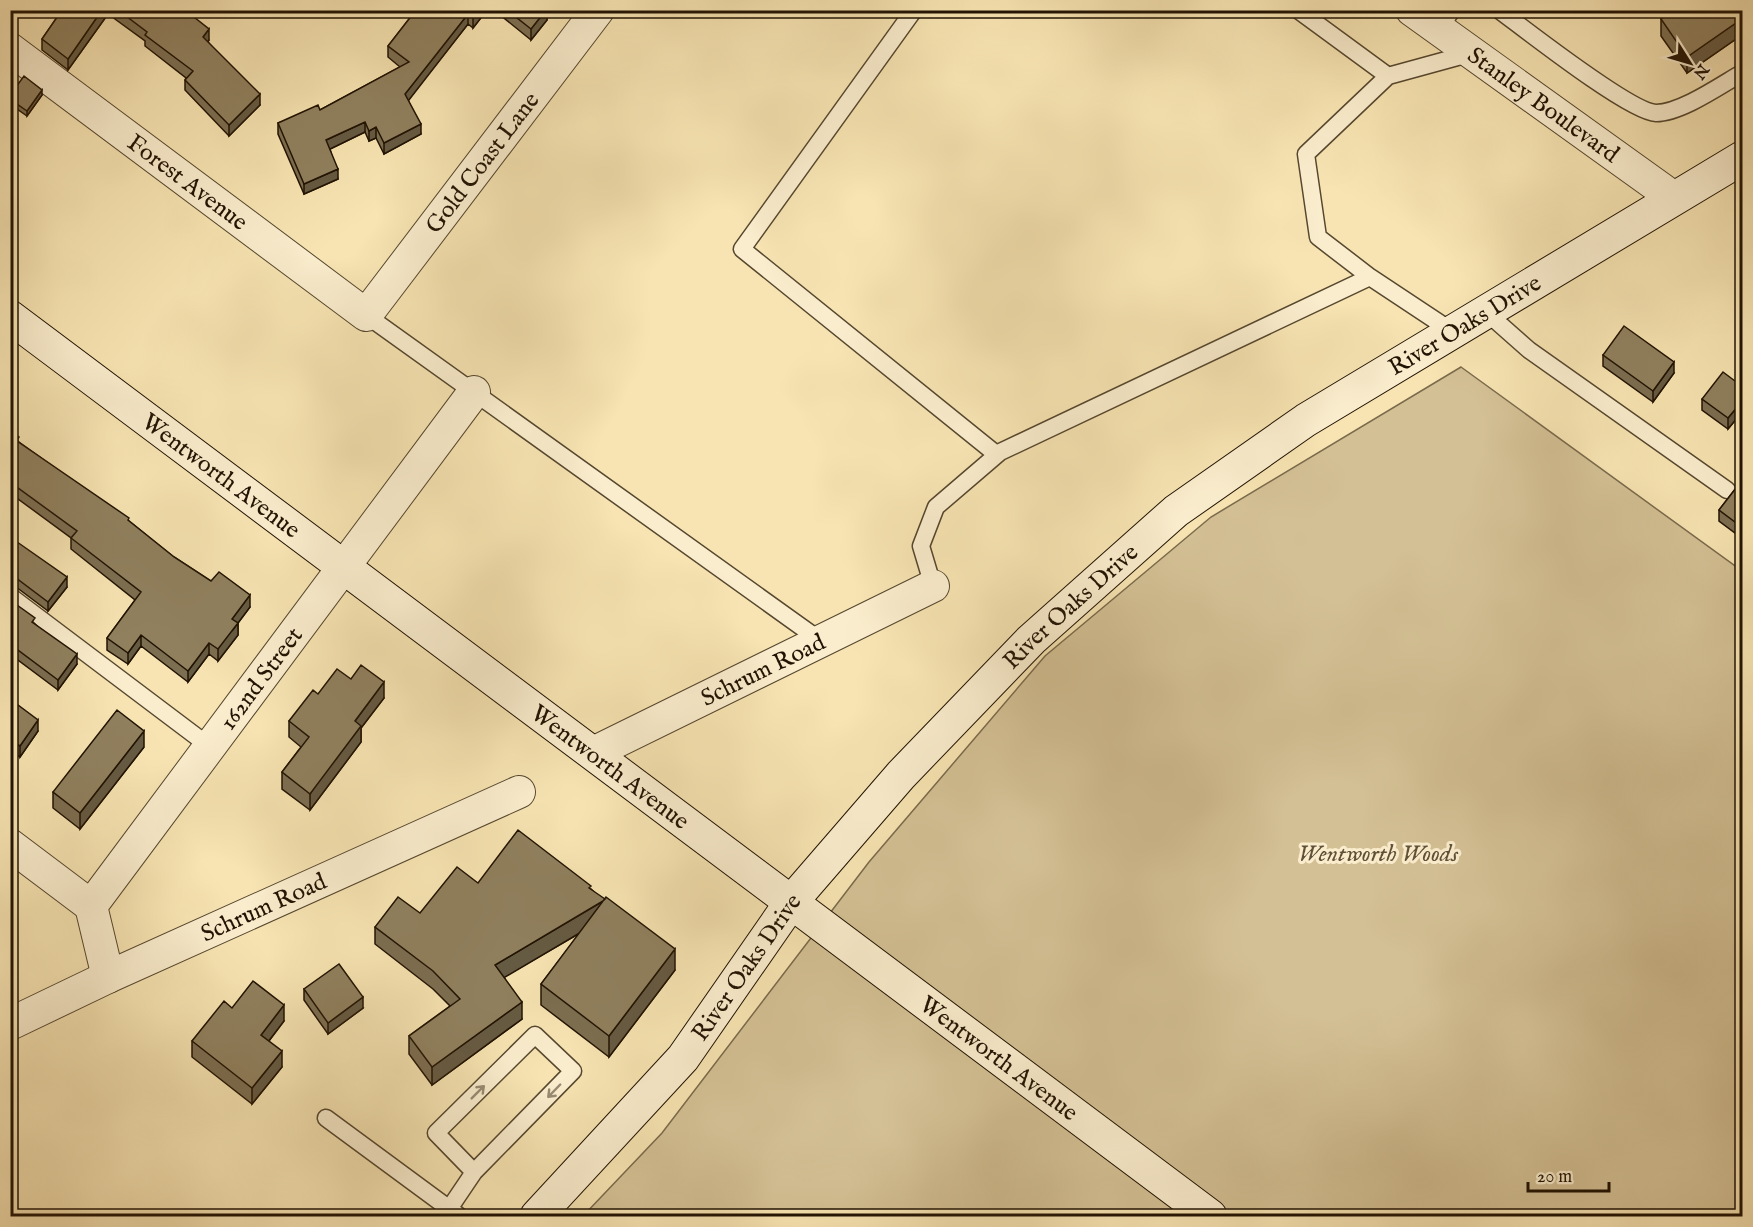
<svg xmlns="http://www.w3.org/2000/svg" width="1753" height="1227" font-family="'IM FELL English',serif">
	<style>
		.green { fill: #d3c094; stroke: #7a6a4c; stroke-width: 1.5 }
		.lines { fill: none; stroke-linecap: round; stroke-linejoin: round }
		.lane-casing { stroke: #56472f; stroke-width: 19 }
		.street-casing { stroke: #56472f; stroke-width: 34 }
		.secondary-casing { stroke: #211303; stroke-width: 35 }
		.lane { stroke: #faedcd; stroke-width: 16 }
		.street { stroke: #faedcd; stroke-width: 32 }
		.secondary { stroke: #faedcd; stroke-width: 33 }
		.wall { fill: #7c6e51; stroke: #211303; stroke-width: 1.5 }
		.shaded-wall { fill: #655a42; stroke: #211303; stroke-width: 1.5 }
		.building { fill: #90805e; stroke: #211303; stroke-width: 1.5 }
		.oneway { stroke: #988b72 }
		.labels { text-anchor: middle; stroke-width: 6; stroke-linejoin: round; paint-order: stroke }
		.street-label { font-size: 24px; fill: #211303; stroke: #faedcd }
		.park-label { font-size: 24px; font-style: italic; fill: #5f5036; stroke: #faedcd }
	</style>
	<rect width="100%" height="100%" fill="#f7e4b2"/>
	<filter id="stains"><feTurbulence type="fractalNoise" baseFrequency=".00333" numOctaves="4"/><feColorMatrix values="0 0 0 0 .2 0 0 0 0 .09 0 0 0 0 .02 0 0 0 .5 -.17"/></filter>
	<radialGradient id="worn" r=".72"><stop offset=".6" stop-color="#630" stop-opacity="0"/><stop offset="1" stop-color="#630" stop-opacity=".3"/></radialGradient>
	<path class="green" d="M1461,367l281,204v645h-1159l79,-83 207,-271 176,-206 166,-139z"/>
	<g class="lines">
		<g class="lane-casing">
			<path id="lane" d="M914,10l-172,239 254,205 374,-177 83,55
				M1298,10l90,66 84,-23
				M1499,10c27,20 131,102 157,103 25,0 65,-28 86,-40
				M1439,29l13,-19
				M1370,277l-52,-40 -12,-83 82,-78
				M1486,312l43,38 198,140
				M366,315l455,326
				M933,586l-12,-40 15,-39 63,-54
				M10,596l199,150
				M326,1118l133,98
				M449,1209l25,-37 99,-101 -38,-36 -99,98 38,39"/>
		</g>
		<g class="street-casing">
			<g id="street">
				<path id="s1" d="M1412,10l262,188"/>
				<path id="s2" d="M10,49l356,266 232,-305"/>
				<path id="s3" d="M593,753l340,-167"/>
				<path d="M10,845l81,61"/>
				<path id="s4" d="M108,977l-17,-71 383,-514"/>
				<path id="s5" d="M10,1024l98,-47 411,-185"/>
			</g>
		</g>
		<g class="secondary-casing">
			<g id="secondary">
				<path id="s6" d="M10,317l1200,899"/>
				<path id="s7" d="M537,1216l146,-158 109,-157 109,-126 130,-135 145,-129 130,-91 436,-262"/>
			</g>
		</g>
		<use href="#lane" class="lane"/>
		<use href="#street" class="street"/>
		<use href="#secondary" class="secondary"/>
	</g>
	<path class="wall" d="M62,10h123l24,30 -1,2 52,63 -31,31 -44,-46v-10l1,-2 -41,-32v-5l-37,-27 -40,56 -26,-20v-11z
		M416,10h71l-14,18 -5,-4 -60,76 13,34 -37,20 -8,-16 -7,3 -4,-9 -35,17 8,30 -34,15 -26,-60v-11l42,-13 80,-43 -12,-10v-11z
		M494,10h53v10l-16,20z
		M1743,10v24l-56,39 -26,-37v-17z
		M10,95h32l-15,21 -17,-12z
		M1603,355l71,18 -21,29 -50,-36z
		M1743,387v24l-15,18 -26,-19v-11z
		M10,431l9,11 110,79 45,36 76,50 -12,16v12l-20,26 -9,-7 -21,28 -47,-36 -13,18 -21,-14v-12l28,-38 -64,-51v-11l-61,-45z
		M1743,479v60l-24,-18v-11z
		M10,537l57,50 -19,24 -32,-24h-6z
		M10,600l67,64 -19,26 -48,-36z
		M351,679l33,19 -23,30v14l-51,68 -28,-21v-17l19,-25 -12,-10v-16l29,-27z
		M10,699l28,32 -18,26 -10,-6z
		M144,747l-64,82 -27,-21v-16z
		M478,883l113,6 84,81 -66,87 -68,-52v-21l39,-51 -76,44 18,42 -90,66 -23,-31v-18l41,-30 -17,-17 -58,-45v-17l45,-14z
		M304,989l59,19 -35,26 -24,-34z
		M232,1008l52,13 -15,20 13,26 -30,37 -60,-47v-16z"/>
	<path class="shaded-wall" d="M11,10h9l-10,12v-11z
		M102,10h6v4l-40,56v-11z
		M478,10h9l-14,18v-11z
		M546,10h1v10l-16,20v-11z
		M468,14v10l-63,81v-11z
		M1743,18v16l-56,39v-16z
		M209,29v11l-6,8v-11z
		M42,90v5l-15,21v-5z
		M260,94v11l-31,31v-11z
		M365,122v10l-39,19v-11z
		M421,124v10l-37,20v-11z
		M376,127v11l-7,3v-10z
		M338,169v10l-34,15v-10z
		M1674,362v11l-21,29v-11z
		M1743,400v11l-15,18v-11z
		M67,577v10l-19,24v-9z
		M250,595v12l-18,24 6,-8v12l-20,26v-12l14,-30z
		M141,635v11l-13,18v-11z
		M209,643v11l-21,28v-11z
		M77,654v10l-19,26v-10z
		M384,682v16l-23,30v14l-51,68v-16l45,-73z
		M38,720v11l-18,26v-11z
		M144,731v16l-64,82v-16z
		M605,900v18l-110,65v-18z
		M12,943v11l-2,3v-11z
		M675,949v21l-66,87v-21z
		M363,997v11l-35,26v-11z
		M522,1002v17l-90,66v-18z
		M284,1005v16l-23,30v-16z
		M282,1051v16l-30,37v-16z"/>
	<path class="building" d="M62,10h40l-34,49 -26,-20z
		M118,10h67l24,19 -6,8 57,57 -31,31 -44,-45 8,-9 -48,-36 2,-3z
		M416,10h62l-5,7 -5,-3 -63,80 16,30 -37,19 -8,-16 -7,4 -4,-9 -39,18 12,29 -34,15 -26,-61 40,-18 2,5 89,-48 -21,-16z
		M507,10h39l-15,19z
		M1674,10h69v8l-56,39 -26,-38z
		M24,76l18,14 -15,21 -17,-12v-4z
		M1624,326l50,36 -21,29 -50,-36z
		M1723,372l20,15v13l-15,18 -26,-19z
		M10,431l9,6 -2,4 112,77 -1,2 46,37 37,24 8,-9 31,23 -18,24 6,4 -20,26 -9,-6 -21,28 -47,-36 -13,18 -21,-15 34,-46 -70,-54 6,-7 -67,-49z
		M1743,479v49l-24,-18z
		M10,537l57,40 -19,25 -32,-24 -6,-1z
		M10,600l25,18 -3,4 45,32 -19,26 -48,-36z
		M361,665l23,17 -29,39 6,5 -51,68 -28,-22 27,-35 -20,-16 24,-31 5,4 19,-25 14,10z
		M10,699l28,21 -18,26 -10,-6z
		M117,710l27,21 -64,82 -27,-21z
		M518,830l73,56 -2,2 16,11 -2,2 -108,64 27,37 -90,65 -23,-31 51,-37 -27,-28 -58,-44 23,-30 22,16 37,-46 21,16z
		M606,897l69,52 -66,87 -68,-52z
		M339,964l24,33 -35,26 -24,-34z
		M253,981l31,24 -23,30 21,16 -30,37 -60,-47 32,-40 8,7z"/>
	<defs><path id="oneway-shaft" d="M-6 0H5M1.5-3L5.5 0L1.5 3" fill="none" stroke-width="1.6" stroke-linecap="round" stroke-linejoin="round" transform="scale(1.5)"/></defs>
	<g class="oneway">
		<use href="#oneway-shaft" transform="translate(554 1091) rotate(134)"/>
		<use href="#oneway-shaft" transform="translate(478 1092) rotate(-45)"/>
	</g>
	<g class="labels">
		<g class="street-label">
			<text dy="8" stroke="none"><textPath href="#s1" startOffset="162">Stanley Boulevard</textPath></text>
			<text dy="8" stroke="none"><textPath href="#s2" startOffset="636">Gold Coast Lane</textPath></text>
			<text dy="8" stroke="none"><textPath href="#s2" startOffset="222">Forest Avenue</textPath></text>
			<text dy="8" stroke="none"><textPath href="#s7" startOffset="1298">River Oaks Drive</textPath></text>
			<text dy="8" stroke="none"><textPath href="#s6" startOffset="264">Wentworth Avenue</textPath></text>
			<text dy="8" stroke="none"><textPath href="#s7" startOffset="812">River Oaks Drive</textPath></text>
			<text dy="8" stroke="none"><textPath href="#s3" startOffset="189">Schrum Road</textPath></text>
			<text dy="8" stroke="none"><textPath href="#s4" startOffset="357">162nd Street</textPath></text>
			<text dy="8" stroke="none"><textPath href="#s6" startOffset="750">Wentworth Avenue</textPath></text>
			<text dy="8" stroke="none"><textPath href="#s5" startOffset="279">Schrum Road</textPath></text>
			<text dy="8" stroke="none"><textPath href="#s7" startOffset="326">River Oaks Drive</textPath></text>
			<text dy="8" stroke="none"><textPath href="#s6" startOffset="1236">Wentworth Avenue</textPath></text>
		</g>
		<g class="park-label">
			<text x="1378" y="861">Wentworth Woods</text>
		</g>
	</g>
	<rect width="1753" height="1227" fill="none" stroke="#f7e4b2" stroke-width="36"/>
	<rect x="12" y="12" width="1729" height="1203" fill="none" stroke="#211303" stroke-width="3"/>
	<rect x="18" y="18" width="1717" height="1191" fill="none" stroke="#211303" stroke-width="1.5"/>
	<g transform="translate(1690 63) rotate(127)" stroke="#faedcd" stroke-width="4.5" paint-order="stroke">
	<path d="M0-4.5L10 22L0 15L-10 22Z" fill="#211303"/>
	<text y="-9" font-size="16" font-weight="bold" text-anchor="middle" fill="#211303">N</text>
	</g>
	<path d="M1528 1182v9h81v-9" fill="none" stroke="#211303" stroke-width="3"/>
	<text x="1537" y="1182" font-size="18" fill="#211303" stroke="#faedcd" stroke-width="4.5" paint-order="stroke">20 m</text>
	<rect width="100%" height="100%" filter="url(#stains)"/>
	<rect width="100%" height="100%" fill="url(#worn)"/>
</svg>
